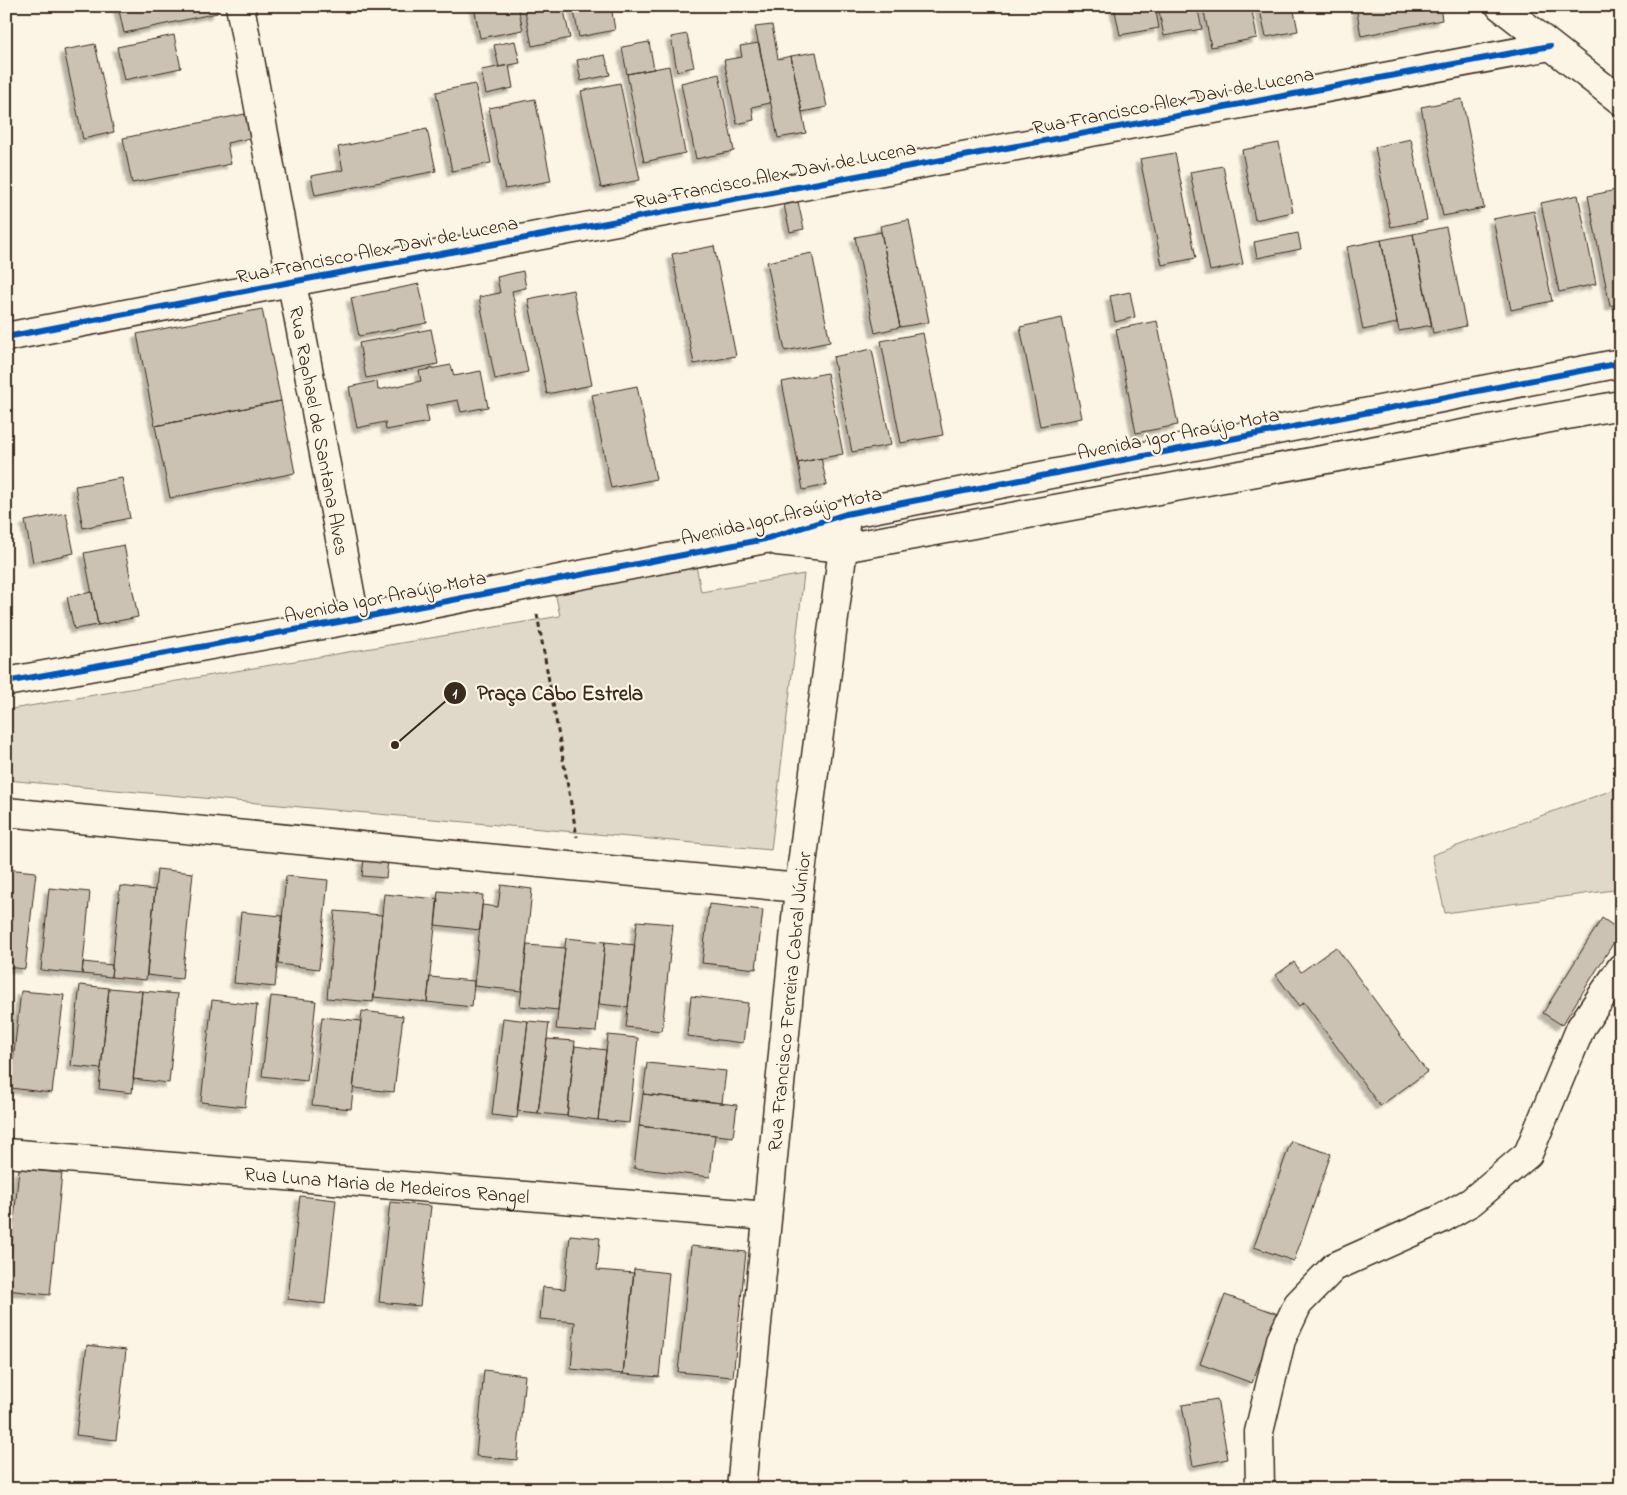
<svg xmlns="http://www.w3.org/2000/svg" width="1627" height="1495" font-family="'Indie Flower',sans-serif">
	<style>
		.green { fill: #e0d8c8; stroke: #8e8173 }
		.building { fill: #ccc2b3; stroke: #3b2a1e; filter: url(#shadow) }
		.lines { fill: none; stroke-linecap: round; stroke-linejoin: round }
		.street-casing { stroke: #3b2a1e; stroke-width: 31 }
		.path { stroke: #3b2a1e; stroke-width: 3; stroke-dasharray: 5 4; stroke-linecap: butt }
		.street { stroke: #fcf5e5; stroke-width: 28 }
		.cycleway-casing { stroke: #fcf5e5; stroke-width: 9 }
		.cycleway { stroke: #0057b8; stroke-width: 6 }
		.labels { text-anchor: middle; stroke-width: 4.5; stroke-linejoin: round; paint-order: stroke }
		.street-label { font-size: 20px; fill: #3b2a1e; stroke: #fcf5e5 }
		.leader { fill: none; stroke: #3b2a1e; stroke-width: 2 }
		.callout-dot { fill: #3b2a1e; stroke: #fcf5e5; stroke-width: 2 }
		.mark-label { font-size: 15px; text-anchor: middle; font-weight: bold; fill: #fff }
		.callout-label { font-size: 21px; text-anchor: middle; font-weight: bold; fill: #3b2a1e; stroke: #fcf5e5; stroke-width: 4.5; stroke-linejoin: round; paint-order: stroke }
	</style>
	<defs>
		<filter id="shadow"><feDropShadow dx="-4.5" dy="4.5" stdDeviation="1" flood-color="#0004"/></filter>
	</defs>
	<rect width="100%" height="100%" fill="#fcf5e5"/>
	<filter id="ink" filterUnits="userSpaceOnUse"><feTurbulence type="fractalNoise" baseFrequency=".02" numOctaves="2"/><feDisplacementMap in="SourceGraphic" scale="10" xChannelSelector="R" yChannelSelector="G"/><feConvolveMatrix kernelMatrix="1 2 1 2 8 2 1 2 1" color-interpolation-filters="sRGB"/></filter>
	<g filter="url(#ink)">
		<path class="green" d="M696,565l5,27 103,-18 -33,276 -765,-70v-70l554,-94 -5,-24z
			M1621,787v102l-176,24 -13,-58z"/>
		<path class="building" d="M118,6h98l1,7 -93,20z
			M474,6h44l5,24 -43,8z
			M524,6h39l7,32 -38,8z
			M573,6h38l4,24 -36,7z
			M1114,6h41l4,22 -39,7z
			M1158,6h39l5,23 -38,7z
			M1203,6h48l6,32 -46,9z
			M1259,6h34l5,25 -32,6z
			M1356,6h84l2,14 -81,16z
			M772,25l6,34 13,-3 15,77 -28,5 -23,-111z
			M687,34l7,33 -17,4 -6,-34z
			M174,35l7,33 -57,12 -7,-33z
			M515,41l5,22 -21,4 -5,-22z
			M649,42l5,27 -27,5 -5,-27z
			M759,43l11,60 -18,4 2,13 -17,4 -13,-64 18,-3 -2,-11z
			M95,44l19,88 -31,7 -19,-89z
			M816,52l11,55 -25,5 -11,-56z
			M605,55l5,20 -29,6 -4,-21z
			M509,65l4,23 -27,6 -5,-24z
			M669,66l16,87 -41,9 -17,-88z
			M719,74l15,77 -38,8 -15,-76z
			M620,83l20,97 -39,8 -20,-97z
			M475,84l16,79 -39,8 -16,-79z
			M535,99l16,82 -46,8 -16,-81z
			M1462,99l22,109 -41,8 -22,-109z
			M245,114l5,24 -23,5 4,21 -99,19 -9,-45z
			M427,129l9,42 -121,24 -4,-19 32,-6 -5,-23z
			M1411,139l16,81 -36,7 -16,-80z
			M1279,143l14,69 -38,8 -13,-70z
			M1175,153l21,105 -34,7 -22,-106z
			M1223,166l20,98 -33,7 -20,-99z
			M1621,189v114l-11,3 -22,-110z
			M1578,195l18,89 -37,8 -18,-89z
			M798,202l6,27 -14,3 -6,-27z
			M1534,211l18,90 -41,9 -18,-91z
			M909,220l20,102 -29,5 -20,-101z
			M1446,227l20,99 -33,7 -20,-99z
			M881,232l19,95 -25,6 -20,-96z
			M1298,233l3,16 -44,9 -3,-16z
			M1413,234l19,91 -33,6 -18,-91z
			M1381,240l16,83 -34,7 -16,-83z
			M714,246l22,110 -42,8 -22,-110z
			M812,253l18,89 -45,9 -18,-89z
			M523,271l3,17 -14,3 16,81 -33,7 -16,-82 21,-4 -3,-16z
			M419,284l8,39 -68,13 -8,-38z
			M573,290l19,95 -45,9 -19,-95z
			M1130,292l5,25 -20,5 -5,-26z
			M262,309l19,92 -126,25 -18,-92z
			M1062,318l20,100 -42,8 -20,-99z
			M1157,321l21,104 -42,8 -20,-104z
			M431,329l7,35 -72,14 -7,-35z
			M923,333l20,102 -42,8 -20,-102z
			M872,349l19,96 -39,7 -19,-95z
			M451,365l3,11 27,-5 7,36 -27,5 -3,-12 -32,6 3,16 -43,8 -1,-8 -28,6 -8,-41 28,-6 1,9 43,-9 -2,-10z
			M827,373l16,81 -45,9 -16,-81z
			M637,386l19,93 -45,9 -19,-93z
			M281,401l14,72 -125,25 -15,-72z
			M821,458l6,27 -24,5 -5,-27z
			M122,478l8,40 -47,10 -8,-42z
			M66,513l8,40 -41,9 -8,-41z
			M124,545l14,72 -40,8 -14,-72z
			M92,592l6,33 -24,4 -7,-32z
			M364,859l24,2 -2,17 -24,-2z
			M6,869l30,3 -11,97 -19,-2z
			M157,869l36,4 -11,106 -35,-4z
			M286,876l42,4 -9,89 -41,-5z
			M501,885l31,4 -10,102 -48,-5 8,-81 16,2z
			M120,886l35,4 -9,90 -35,-3z
			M49,888l41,4 -8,82 -41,-4z
			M438,891l45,4 -3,35 -45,-5z
			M384,894l54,5 -11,103 -53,-5z
			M709,904l54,6 -7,59 -54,-6z
			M335,911l47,4 -9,87 -46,-4z
			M241,912l41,4 -7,71 -41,-4z
			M1602,918l19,13 -59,94 -19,-12z
			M637,921l36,3 -11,107 -36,-4z
			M566,938l39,4 -9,90 -40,-3z
			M605,942l30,3 -7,62 -29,-3z
			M527,945l38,3 -7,62 -38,-4z
			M1336,947l91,125 -47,34 -76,-104 -5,4 -23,-31 18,-13 7,10z
			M83,962l29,3 -1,12 -29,-3z
			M430,977l44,4 -2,26 -45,-5z
			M80,985l29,3 -8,81 -30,-3z
			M109,988l33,3 -10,102 -33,-4z
			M21,991l43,4 -12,98 -42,-5z
			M142,991l36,3 -9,89 -36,-4z
			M271,996l45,5 -9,80 -45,-5z
			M691,996l57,7 -5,40 -56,-7z
			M212,1000l45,5 -12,102 -44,-5z
			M362,1011l41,5 -9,76 -41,-4z
			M322,1017l39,4 -10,88 -39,-4z
			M503,1018l25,3 -11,97 -25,-3z
			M528,1021l21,2 -11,90 -21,-2z
			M608,1035l30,3 -9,85 -31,-3z
			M547,1039l28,2 -8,75 -29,-3z
			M575,1046l31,4 -8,70 -31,-4z
			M647,1063l79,8 -4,32 -79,-9z
			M643,1094l94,11 -4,32 -94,-11z
			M639,1126l76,9 -5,42 -76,-9z
			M1291,1141l40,13 -37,107 -40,-14z
			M19,1169l43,4 -12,122 -43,-5z
			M300,1196l36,4 -11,104 -37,-5z
			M390,1202l41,4 -11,100 -41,-4z
			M570,1235l30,3 -3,32 37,3 -11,101 -52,-5 4,-47 -35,-3 3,-32 22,2z
			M691,1246l55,6 -13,125 -55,-5z
			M634,1269l35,4 -10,104 -36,-3z
			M1225,1295l53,19 -26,69 -52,-19z
			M87,1345l39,5 -10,90 -40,-5z
			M484,1370l41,5 -8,85 -41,-4z
			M1217,1399l11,60 -35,7 -11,-61z
			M1383,1482l40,1v6h-40z
			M1423,1483l53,1v5h-53z"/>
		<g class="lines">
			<g class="street-casing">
				<g id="street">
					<path id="s1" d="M240,6l115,613"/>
					<path d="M1500,6l121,95"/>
					<path d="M6,337l285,-55 1259,-236"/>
					<path d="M777,541l66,7 778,-143"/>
					<path d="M6,682l349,-63 410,-80 81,-25 775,-151"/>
					<path d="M6,812l793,76"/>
					<path id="s2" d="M6,1153l761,63"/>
					<path id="s3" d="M741,1489l58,-601 44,-340 3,-34"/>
					<path d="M1260,1489l-1,-57 22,-92 17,-36 36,-37 107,-48 30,-17 57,-48 53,-127 40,-59"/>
				</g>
			</g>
			<path class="path" d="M537,614l40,223"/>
			<use href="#street" class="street"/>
			<g class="cycleway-casing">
				<path id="cycleway" d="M6,337l285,-55 1259,-236
					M6,682l349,-63 410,-80 81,-25 775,-151"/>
			</g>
			<use href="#cycleway" class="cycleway"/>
		</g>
	</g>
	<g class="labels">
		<g class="street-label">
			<text transform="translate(1173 100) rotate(-11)" y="7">Rua Francisco Alex Davi de Lucena</text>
			<text transform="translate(775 174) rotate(-11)" y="7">Rua Francisco Alex Davi de Lucena</text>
			<text transform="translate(377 249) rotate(-11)" y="7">Rua Francisco Alex Davi de Lucena</text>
			<text dy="7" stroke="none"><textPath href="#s1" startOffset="432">Rua Raphael de Santana Alves</textPath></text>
			<text transform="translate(1178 433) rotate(-11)" y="7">Avenida Igor Araújo Mota</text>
			<text transform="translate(781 515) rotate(-13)" y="7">Avenida Igor Araújo Mota</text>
			<text transform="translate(385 596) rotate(-11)" y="7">Avenida Igor Araújo Mota</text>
			<text dy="7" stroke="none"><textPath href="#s3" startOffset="490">Rua Francisco Ferreira Cabral Júnior</textPath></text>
			<text dy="7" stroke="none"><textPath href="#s2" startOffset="382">Rua Luna Maria de Medeiros Rangel</textPath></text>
		</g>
	</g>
	<path class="leader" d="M395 745L455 693"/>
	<g class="callout-dot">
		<circle cx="395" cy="745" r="5"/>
		<circle cx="455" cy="693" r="12"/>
	</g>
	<g class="mark-label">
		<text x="455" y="698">1</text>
	</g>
	<g class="callout-label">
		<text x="560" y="700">Praça Cabo Estrela</text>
	</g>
	<rect width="1627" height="1495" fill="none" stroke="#fcf5e5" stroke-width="25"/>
	<rect x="12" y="12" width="1602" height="1470" fill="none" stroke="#3b2a1e" stroke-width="2" filter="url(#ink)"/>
</svg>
